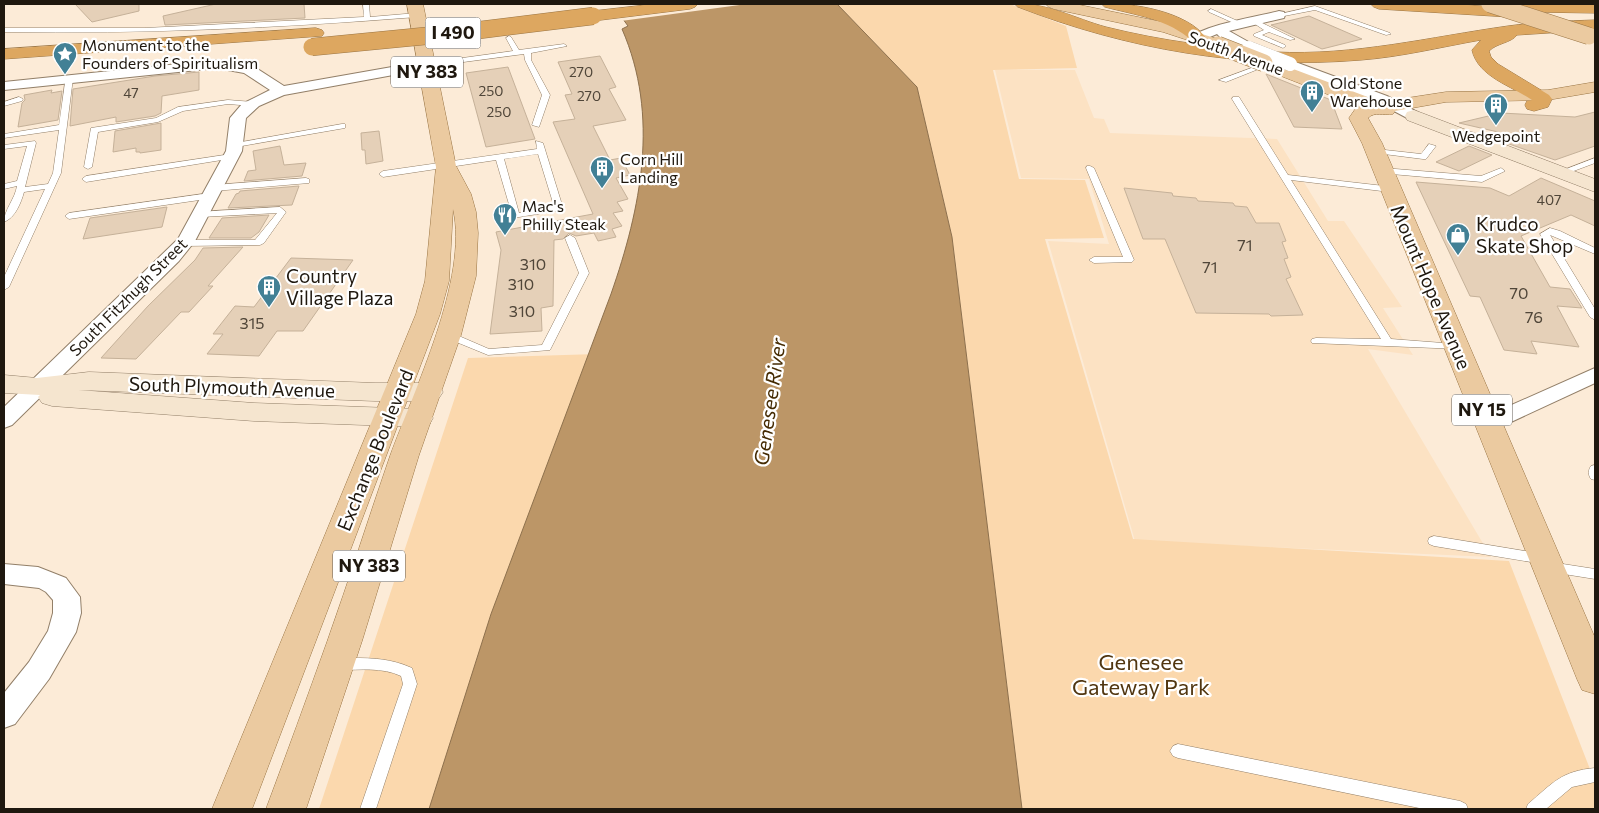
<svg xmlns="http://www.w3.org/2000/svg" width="1599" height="813" font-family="Commissioner,sans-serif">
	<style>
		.built { fill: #fce2c3 }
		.green { fill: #fbd8ad }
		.water { fill: #bc9667; stroke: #8d704d }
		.pier { fill: #fcebd7 }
		.building { fill: #e5d0b8; stroke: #c5b199 }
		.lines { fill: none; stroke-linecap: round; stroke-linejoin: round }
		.service-casing { stroke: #927f68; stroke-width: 1 }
		.minor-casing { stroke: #927f68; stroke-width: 2 }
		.secondary-casing { stroke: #927f68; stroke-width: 1 }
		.primary-casing { stroke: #9a7544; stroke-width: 1 }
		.motorway-casing { stroke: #9a7544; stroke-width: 1 }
		.service { fill: #fff; fill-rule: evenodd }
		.minor { fill: #fff; fill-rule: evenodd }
		.secondary { fill: #f5e5cf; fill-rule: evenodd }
		.primary { fill: #ebcaa0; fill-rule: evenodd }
		.motorway { fill: #dda760; fill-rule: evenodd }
		.minor-bridge-casing { stroke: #927f68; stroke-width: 14; stroke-linecap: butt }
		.primary-bridge-casing { stroke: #9a7544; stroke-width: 18; stroke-linecap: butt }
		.motorway-bridge-casing { stroke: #9a7544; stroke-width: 18; stroke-linecap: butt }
		.minor-bridge { stroke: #fff; stroke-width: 14 }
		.primary-bridge { stroke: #ebcaa0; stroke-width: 17 }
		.motorway-bridge { stroke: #dda760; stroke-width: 17 }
		.labels { text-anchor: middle; stroke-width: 4.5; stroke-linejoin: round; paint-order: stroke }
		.far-number-label { font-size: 14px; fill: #504639 }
		.far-poi-label { font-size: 16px; fill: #1f180f; stroke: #fff; text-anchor: start }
		.far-street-label { font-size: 16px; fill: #1f180f; stroke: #fff }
		.number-label { font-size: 16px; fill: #504639 }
		.shield { fill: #fff; stroke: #625d57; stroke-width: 1 }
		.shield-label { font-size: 18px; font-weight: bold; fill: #1f180f }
		.poi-label { font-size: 19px; fill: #1f180f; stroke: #fff; text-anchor: start }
		.street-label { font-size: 19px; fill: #1f180f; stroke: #fff }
		.water-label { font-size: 20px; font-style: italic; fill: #452b03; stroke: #fff }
		.near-park-label { font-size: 22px; fill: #513610; stroke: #fff }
	</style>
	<rect width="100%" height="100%" fill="#fcebd7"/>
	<path class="built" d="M995,70h80l19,48 10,1 6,14 167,6 51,82h16l58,86 -19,1 30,47 -45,-6 123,208 -356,-16 -87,-300 61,3 -20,-65 -68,-1z"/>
	<path class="green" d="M837,4h173l56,22 11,42 -84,2 26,109 66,1 19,58 -59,1 88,300 376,22 86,221v27h-573l-70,-573 -35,-149z
		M597,354l-163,455h-115l149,-451z"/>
	<path class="water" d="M612,4h225l80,83 35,150 70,572h-593l62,-195 120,-320c30,-86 49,-178 11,-265l6,-3z"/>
	<path class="pier" d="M610,4h137l-126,17z"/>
	<path class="building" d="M75,4h64v7l-47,11z
		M216,4h88l1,14 -140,7 -2,-9z
		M1309,16l53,23 -40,10 -51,-24z
		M600,56l16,31 -7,2 17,31 -33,6 17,34 11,-2 9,17 -14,3 12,21 -11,3 6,9 -10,2 9,13 -10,3 4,8 -18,4 -4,-8 -18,3 -7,-3 -6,6 -9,1 -1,66 -12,2 1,23 -52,3 11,-84 -5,-18 97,-18 -40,-92 22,-3 -10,-24 7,-1 -14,-32z
		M508,67l27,72 -49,8 -20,-74z
		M199,72v18l-37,6 -1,17 -6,3 -39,6v-5l-46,9 3,-37 82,-13z
		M1266,74l65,26 11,29 -48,-2z
		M52,90l-1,3 11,-2 -4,29 -40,7 4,-24 3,-3 -1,-5z
		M1595,112v34l-40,14 -66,-23 9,-5 -39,-9 42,-10 74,4z
		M161,123v27l-21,3v-1h-4v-4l-23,4 2,-21z
		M379,131l4,30 -17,3 -1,-14h-3l-1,-17z
		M280,146l4,19 22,-2 -4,13 -58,5 4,-10 8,-1 -3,-19z
		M1469,146l23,9 -33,16 -23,-9z
		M1541,178l54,23v25l-24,-11 -50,21 29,51 20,2 12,19 -25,-2 22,41 -48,-6 6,13 -33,-4 -24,-53 -10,-1 -54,-114 74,6 19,8z
		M299,186l-7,19 -64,3 8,-14 3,-1 1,-2z
		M1124,188l48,5 1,3 23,2 2,3 35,2 2,3 12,1 9,16h23l7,18 -4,1 6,16 -4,1 7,18 -5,2 17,36 -32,1 -2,-2 -73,-1 -31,-74h-22z
		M167,207l-5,20 -79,12 7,-21z
		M269,215l-10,17 -8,6h-42l13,-20z
		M243,247l-35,39h5l-24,26h-8l-45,47 -35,-1 47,-52 47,-46 8,-12z
		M291,258l62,2 -50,71h-26l-18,25 -52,-2 16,-20h-10l22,-28 19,1z"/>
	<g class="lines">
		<g class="service-casing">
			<path id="service" d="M363,4h6l1,13 47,-4 3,2 -3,2c-137,11 -275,17 -413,15v-4h141l219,-11z
				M1315,6l75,27 1,1 -5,1 -71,-25 -36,7 -3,-2z
				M1211,9l31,14 1,1 -5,1 -29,-13 -1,-1z
				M1252,20h4l39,19 -5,1 -21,-8 -7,3 23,10 1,1 -3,2 -29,-12v-2l10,-4 -12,-8z
				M509,36l2,1 8,13 45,-6 3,2 -36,7v7l19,35 -11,32 -7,-2 10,-30 -17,-35 -1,-6 -98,13 -4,-2 4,-2 87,-12 -7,-13z
				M1265,63l6,1 -45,18 -7,-2z
				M66,76l7,2 -12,95 -52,114 -5,3v-13l41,-88 -21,3c-3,11 -9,26 -20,30 0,-12 11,-23 13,-36l-13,3v-5l13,-3 10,-35 -23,3v-4l31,-4 1,2 -11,44 23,-3 5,-11 6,-43 -55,8v-4l55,-9z
				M19,97l4,2 -1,2 -18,5v-4z
				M1233,97h6l49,78 105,12 1,2 -4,3 -99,-12 100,159 65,5 4,1 1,2 -1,2 -148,-6 -1,-2 1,-2 4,-1 65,1 -149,-240z
				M228,100l25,2 4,2 -4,2 -25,-2 -45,7 -25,11 -60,10 -6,35 -4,2 -4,-2 7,-39 65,-10 22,-11z
				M342,124h3v4l-109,19 -4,-2 4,-2z
				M536,141l7,2 20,65 -1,2 -49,8 -17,-58 -113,17 -4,-3 4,-3 154,-22zM538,154l16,52 -35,7 -15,-54z
				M1429,144l7,2 -10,13h-3l-47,-6 -4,-2 4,-2 45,5z
				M231,154h3v4l-148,24 -4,-3 4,-3z
				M1595,158v5l-32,12h-6l-1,-2z
				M1087,166h3l4,2 40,92 -2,2 -38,1 -5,-3 5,-3h29l-37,-89z
				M1383,168l98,8 20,-8 4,3 -23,11 -102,-9v-4z
				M306,178l3,1v4l-95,8 -4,-3 4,-3z
				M210,193l4,3 -1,2 -144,21 -4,-3 4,-3z
				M280,207l6,5 -22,31 -4,2 -76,1 -5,-3 5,-3h71l22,-27 -76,4 -3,-1v-4z
				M1550,228l10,3 35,17v6l-45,-19 45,74v11l-5,-3 -50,-83z
				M570,235l5,3 14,35 -39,77 -62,5 -44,-18 -1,-2 1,-2h8l37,16 53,-4 37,-72 -14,-35z
				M1595,465v15l-4,-1c-3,-4 -3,-9 0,-13z
				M1434,536l109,18 5,1 2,4 -2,4 -5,1 -109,-18 -5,-2 -1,-3 1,-3z
				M1550,562l45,7v10l-50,-8 -2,-4 2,-4z
				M340,658c26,0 48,-1 72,10l5,16 -41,125h-16l43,-125 -2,-8c-19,-9 -41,-6 -61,-6l-5,-2 -2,-4 2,-4z
				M1178,744l282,57 6,3 2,5h-44l-246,-51 -5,-2 -3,-5 3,-5z
				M1595,768v14l-23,5 -26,22h-20l2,-5c25,-21 33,-33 67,-36z"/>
		</g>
		<g class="minor-casing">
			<path id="minor" d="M1279,11l5,1 1,3 -1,3 -55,13 25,14 2,3 -2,3c-12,3 -29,-8 -37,-17l-19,8 -7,-4c11,-13 70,-22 88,-27z
				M217,60l36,6 31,20 142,-25 7,4 -7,4 -142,26 -25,11 -13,12 -4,33 -47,90 -16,20 -167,164 -8,3v-21l174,-168 48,-88 4,-33 12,-14 28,-14 -26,-17 -27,-5 -213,22v-8z
				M1290,60l97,36 32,17 3,3 -3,3h-10l-32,-17 -92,-35 -2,-3 2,-3z
				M1595,368v15l-99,46 -8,3 -8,-3 -3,-5 3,-5z
				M4,564l34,3 28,11 14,19 1,16 -5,19 -27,47 -34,45 -11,4v-35l25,-31 19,-31 5,-18v-13l-7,-8 -7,-4 -35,-4z"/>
		</g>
		<g class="secondary-casing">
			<path id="secondary" d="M1414,110l181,69v13l-188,-72 -2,-4 2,-4z
				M89,372l286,11h54l10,3 4,6 -4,6 -10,3h-54l-297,-11 176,13 165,6 10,2 4,7 -4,7 -10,2 -165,-6 -202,-15 -10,-3 -4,-6 2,-2 -36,-2v-18l33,3z"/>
		</g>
		<g class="primary-casing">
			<path id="primary" d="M407,4h16l33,162 15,28 5,18 2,21 -2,43 -15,59 -42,120 -57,186 -56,168h-40c21,-56 41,-111 61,-167 22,-62 42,-125 63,-186 24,-66 79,-178 63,-247l-4,72 -9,33 -188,495h-40l204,-495 9,-33 11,-114z
				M1046,4h29l92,19 57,18 2,4 -2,4 -6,1 -55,-18 -109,-23 -5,-2z
				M1264,58l117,44 65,-10 102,-2 47,-8v10l-47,8 -102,2 -51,9 -2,3c-10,2 -18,-3 -25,4l14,25 213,495v56l-13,-4 -5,-11 -215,-536 -13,-25 7,-10 4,-1 -102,-40 -3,-4 3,-4z"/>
		</g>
		<g class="motorway-casing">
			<path id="motorway" d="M654,4h44l-3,3 -5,2 -97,12 -6,-2 -2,-3 2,-3 6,-2z
				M1015,4c31,-2 61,15 91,23 56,14 112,21 169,25 79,4 155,-15 233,-26 29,-4 58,-5 87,-6v10l-78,5c-6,8 -20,8 -28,16l2,6 7,7 51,31 3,4 -4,8 -14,4 -7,-2 -2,-4 2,-4 5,-1c-20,-14 -54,-23 -60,-50l9,-10c-40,7 -80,17 -120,20 -117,10 -235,-11 -343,-53z
				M1102,4c30,-2 86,8 104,34l-2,3h-12c-23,-22 -57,-26 -87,-34z
				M1371,4h79l49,3 1,-3h91l4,1v8l-63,-1 -1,4 -6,2 -146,-9 -5,-2z
				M316,28l6,2 2,3 -2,3 -318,23v-10z"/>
		</g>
		<use href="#service" class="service"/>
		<use href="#minor" class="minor"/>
		<use href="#secondary" class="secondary"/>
		<use href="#primary" class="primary"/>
		<use href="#motorway" class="motorway"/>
		<g class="minor-bridge-casing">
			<path id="minor-bridge" d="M1249,48l41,16"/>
		</g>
		<g class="primary-bridge-casing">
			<path id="primary-bridge" d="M1490,4l99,32
				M1218,45l46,18"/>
		</g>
		<g class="motorway-bridge-casing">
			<path id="motorway-bridge" d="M312,47l144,-14 137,-17"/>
		</g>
		<use href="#minor-bridge" class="minor-bridge"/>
		<use href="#primary-bridge" class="primary-bridge"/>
		<use href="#motorway-bridge" class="motorway-bridge"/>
	</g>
	<defs>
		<g id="sight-pin" transform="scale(1.25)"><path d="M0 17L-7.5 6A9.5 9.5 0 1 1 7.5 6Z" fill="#428095" stroke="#fff"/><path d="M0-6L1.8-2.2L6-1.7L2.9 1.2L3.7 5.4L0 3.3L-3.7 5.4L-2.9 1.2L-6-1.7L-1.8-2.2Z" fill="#fff"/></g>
		<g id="building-pin" transform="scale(1.25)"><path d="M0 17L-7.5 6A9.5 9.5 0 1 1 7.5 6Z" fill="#428095" stroke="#fff"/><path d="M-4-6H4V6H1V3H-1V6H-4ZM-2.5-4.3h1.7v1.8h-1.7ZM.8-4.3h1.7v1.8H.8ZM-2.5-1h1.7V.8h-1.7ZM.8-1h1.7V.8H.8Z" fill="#fff"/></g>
		<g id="restaurant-pin" transform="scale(1.25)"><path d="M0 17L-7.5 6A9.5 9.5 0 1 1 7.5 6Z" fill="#428095" stroke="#fff"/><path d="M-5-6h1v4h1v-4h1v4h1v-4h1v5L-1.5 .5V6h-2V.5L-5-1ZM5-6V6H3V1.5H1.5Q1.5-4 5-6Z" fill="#fff"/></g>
		<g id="shop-pin" transform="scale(1.25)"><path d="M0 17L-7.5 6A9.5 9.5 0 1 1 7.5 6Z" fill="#428095" stroke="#fff"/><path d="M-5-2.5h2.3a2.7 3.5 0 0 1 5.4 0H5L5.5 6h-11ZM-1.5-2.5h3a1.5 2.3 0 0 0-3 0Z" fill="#fff"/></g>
	</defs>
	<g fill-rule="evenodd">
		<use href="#sight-pin" x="65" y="54"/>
		<use href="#building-pin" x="1312" y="92"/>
		<use href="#building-pin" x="1496" y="105"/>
		<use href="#building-pin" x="602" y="168"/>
		<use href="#restaurant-pin" x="505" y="215"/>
		<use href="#shop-pin" x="1458" y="235"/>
		<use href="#building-pin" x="269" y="287"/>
	</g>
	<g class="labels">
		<g class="far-number-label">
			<text x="581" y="77">270</text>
			<text x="491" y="96">250</text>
			<text x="131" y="98">47</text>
			<text x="589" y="101">270</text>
			<text x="499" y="117">250</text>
			<text x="1549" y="205">407</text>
		</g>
		<g class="far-poi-label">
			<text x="82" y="51">Monument to the<tspan x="82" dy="18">Founders of Spiritualism</tspan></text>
			<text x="1330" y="89">Old Stone<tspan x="1330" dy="18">Warehouse</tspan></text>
			<text x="1496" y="142" text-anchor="middle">Wedgepoint</text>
			<text x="620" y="165">Corn Hill<tspan x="620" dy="18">Landing</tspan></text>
			<text x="522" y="212">Mac's<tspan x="522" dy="18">Philly Steak</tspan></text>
		</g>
		<g class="far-street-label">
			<text transform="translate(1236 53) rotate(20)" y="6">South Avenue</text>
			<text transform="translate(128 297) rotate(-45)" y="6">South Fitzhugh Street</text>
		</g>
		<g class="number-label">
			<text x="1245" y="251">71</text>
			<text x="533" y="270">310</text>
			<text x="1210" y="273">71</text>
			<text x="521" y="290">310</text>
			<text x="1519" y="299">70</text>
			<text x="522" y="317">310</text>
			<text x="1534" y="323">76</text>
			<text x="252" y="329">315</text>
		</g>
		<g class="shield">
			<rect x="425.5" y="17.5" width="55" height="31" rx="4"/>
			<rect x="391" y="56.5" width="72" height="31" rx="4"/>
			<rect x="1452" y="394.5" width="60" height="31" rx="4"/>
			<rect x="333" y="550.5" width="72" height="31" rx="4"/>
		</g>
		<g class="shield-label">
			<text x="453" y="39">I 490</text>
			<text x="427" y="78">NY 383</text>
			<text x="1482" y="416">NY 15</text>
			<text x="369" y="572">NY 383</text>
		</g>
		<g class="poi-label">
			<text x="1476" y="231">Krudco<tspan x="1476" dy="22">Skate Shop</tspan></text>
			<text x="286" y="283">Country<tspan x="286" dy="22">Village Plaza</tspan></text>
		</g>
		<g class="street-label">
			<text transform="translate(1431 287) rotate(67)" y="7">Mount Hope Avenue</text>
			<text transform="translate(232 387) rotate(2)" y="7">South Plymouth Avenue</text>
			<text transform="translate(375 450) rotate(-68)" y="7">Exchange Boulevard</text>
		</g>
		<g class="water-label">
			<text transform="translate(770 402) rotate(-82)" y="7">Genesee River</text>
		</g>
		<g class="near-park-label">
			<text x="1141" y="670">Genesee<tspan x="1141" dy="25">Gateway Park</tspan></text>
		</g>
	</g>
	<rect width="1599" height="813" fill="none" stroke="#1f180f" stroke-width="10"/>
</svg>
